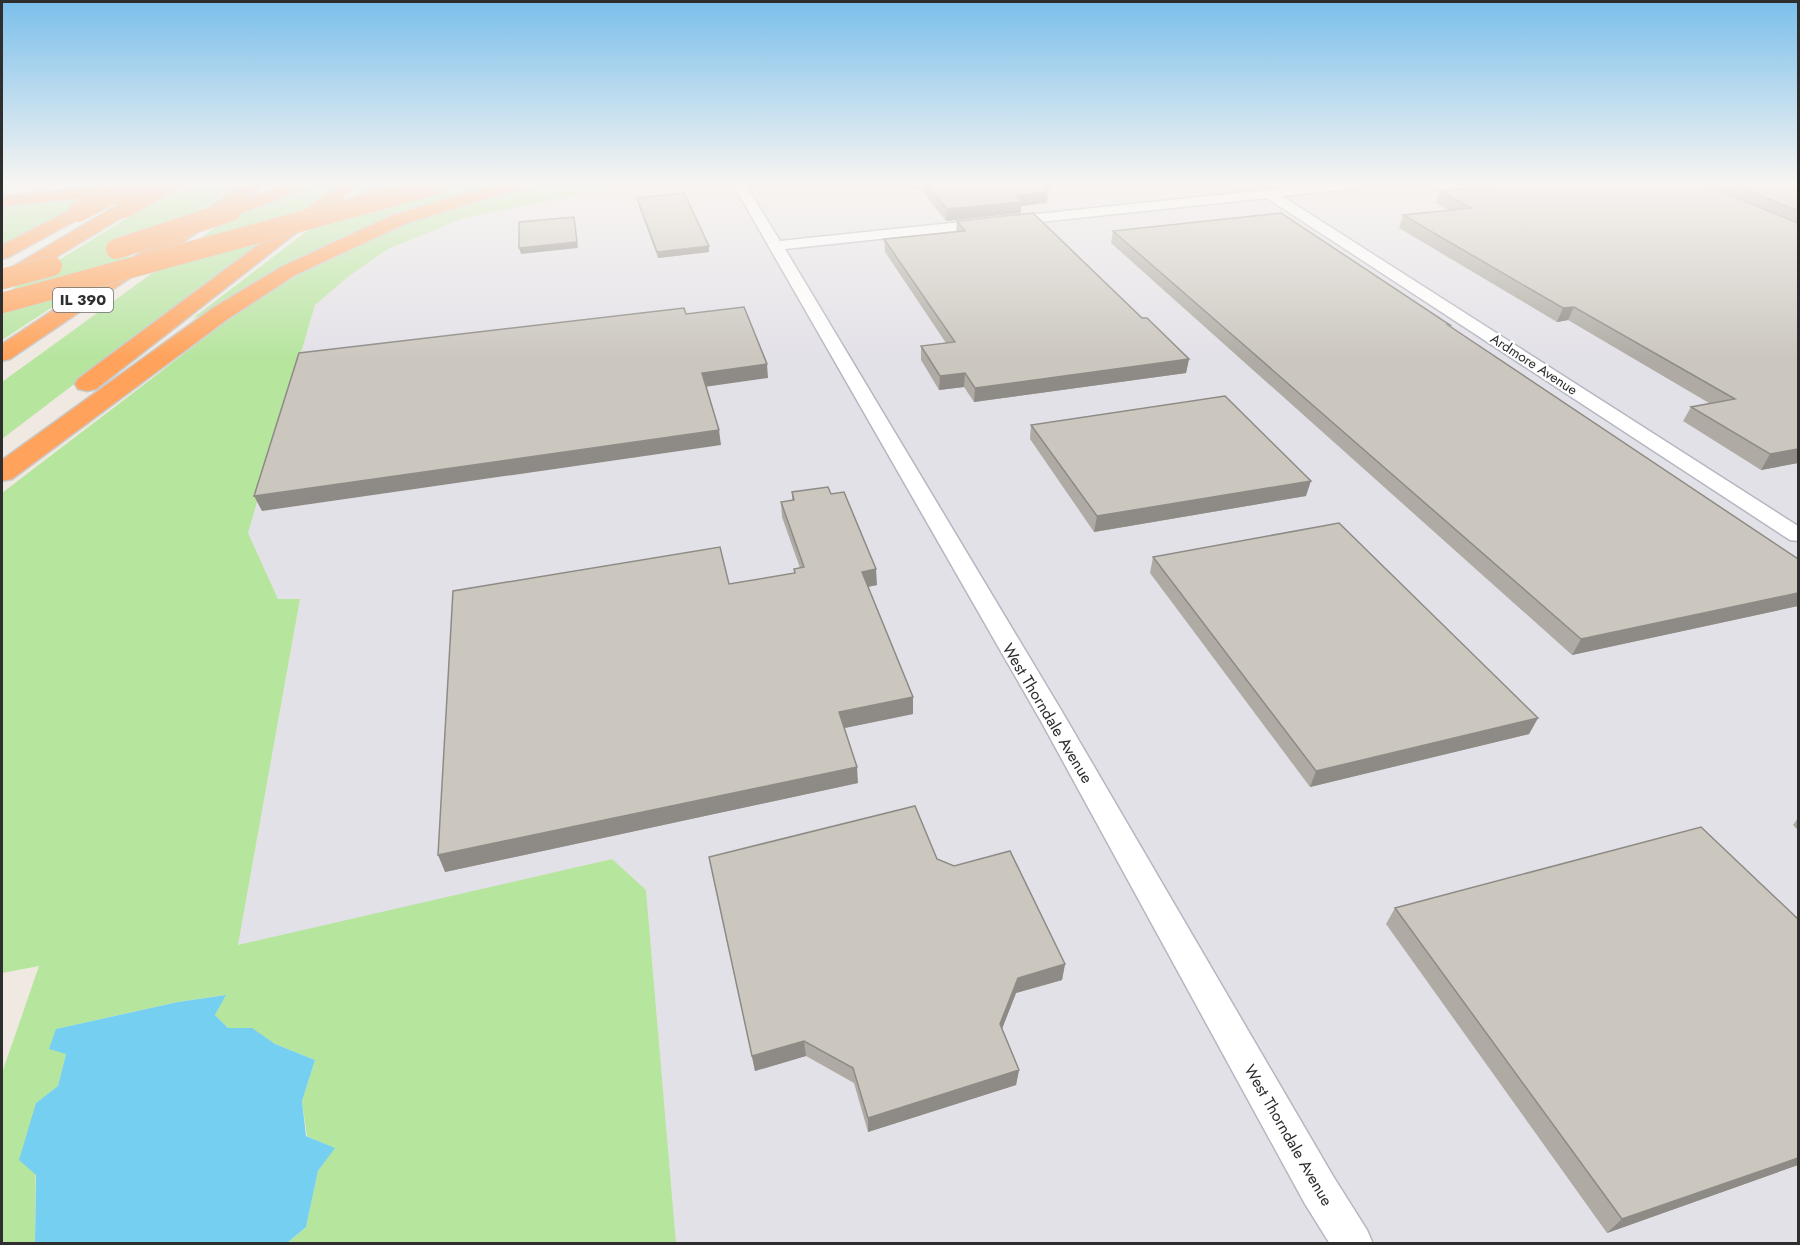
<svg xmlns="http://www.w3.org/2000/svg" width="1800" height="1245" font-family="Jost,sans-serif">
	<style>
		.industrial { fill: #e3e1e8 }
		.green { fill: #b6e59e }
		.water { fill: #75cff0 }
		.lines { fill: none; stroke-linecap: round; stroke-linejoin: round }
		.minor-casing { stroke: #b4b7c1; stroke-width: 3 }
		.motorway-casing { stroke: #c9c9c9; stroke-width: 3 }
		.minor { fill: #fff; fill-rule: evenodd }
		.motorway { fill: #ffa35c; fill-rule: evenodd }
		.motorway-bridge-casing { stroke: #c9c9c9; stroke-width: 21; stroke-linecap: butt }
		.motorway-bridge { stroke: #ffa35c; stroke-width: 20 }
		.wall { fill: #afaba4 }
		.shaded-wall { fill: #8e8b86 }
		.building { fill: #cbc7bf; stroke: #8e8b86; stroke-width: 1.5 }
		.labels { text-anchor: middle; stroke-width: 4.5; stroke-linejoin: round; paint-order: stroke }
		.far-street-label { font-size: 14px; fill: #2e2e2e; stroke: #fff }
		.shield { fill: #fff; stroke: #6d6d6d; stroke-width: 1.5 }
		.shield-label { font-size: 15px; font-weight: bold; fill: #2e2e2e }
		.street-label { font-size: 16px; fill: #2e2e2e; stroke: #fff }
	</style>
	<rect width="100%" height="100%" fill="#efe9e1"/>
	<path class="industrial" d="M626,184h1172v1059h-1122l-30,-353 -408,56 62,-346 -22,-1 -30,-66 67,-228 34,-29 39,-27 73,-31z"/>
	<path class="green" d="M275,184h62l-335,255v-57z
		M365,184h131c-73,19 -142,47 -209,81 -32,17 -62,41 -95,54l166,-127z
		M534,184h93l-166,35 -73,30 -39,27 -34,29 -67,228 30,66h22l-62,346 374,-86 34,31 30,353h-389l19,-16 12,-56 16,-23 -27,-12 -5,-35 13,-41 -40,-16 -27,-16h-20l-13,-13 10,-20 -47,7 -122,27 10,25 -8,32 -22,17 -1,140h-33v-170l37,-107 -37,7v-480c49,-38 99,-75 148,-113 57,-44 114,-90 179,-122 65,-32 135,-57 205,-74z
		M237,186l-21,14 -214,140v-45l169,-104z
		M97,197l-95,50v-42z"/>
	<path class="water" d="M226,995l-11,20 13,13h24l23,16 40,16 -13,41 4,35 29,12 -17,23 -12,56 -19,16h-252l1,-68 -17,-15 17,-57 22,-17 8,-32 -17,-5 7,-20 122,-27z"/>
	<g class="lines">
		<g class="minor-casing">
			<path id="minor" d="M733,184h12l35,57 541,-57h44l-6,4 -77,8 516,330v15l-8,-1 -523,-342 -482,51 279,466 269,461 34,54 6,14h-43l-25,-40 -263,-481z"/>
		</g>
		<g class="motorway-casing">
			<path id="motorway" d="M120,184h65l-8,5 -175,17v-10z
				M244,184h20l-18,15 38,-15h25l-2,4 -68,26 -6,1 -7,-2 -216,146 -8,2v-17z
				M340,184h19l-263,205 -9,2 -9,-2 -3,-5 3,-5z
				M495,184h27l-2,4 -113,35 -112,52 -66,43 -217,161 -10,2v-21l211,-152 68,-41 112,-52z
				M125,203l6,1 3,4 -3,4 -121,73 -8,2v-14l117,-69z
				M78,206l6,2 3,4 -3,4 -75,41 -7,2v-14z"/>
		</g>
		<use href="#minor" class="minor"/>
		<use href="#motorway" class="motorway"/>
		<g class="motorway-bridge-casing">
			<path id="motorway-bridge" d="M125,208l40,-24
				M78,212l53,-28
				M116,249l115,-38
				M2,279l50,-13
				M2,303l435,-119"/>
		</g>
		<use href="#motorway-bridge" class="motorway-bridge"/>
	</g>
	<path class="wall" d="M907,184h145v5h-6l1,14 -26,3v7l-75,8 -26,-33 -9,1z
		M1507,184h291v279l-37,7 -78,-49 8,-14 18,-4 -141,-83 -11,2 -158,-94 4,-13 46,-5 -13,-7 4,-12z
		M637,198l72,48v6l-51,6 -20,-54z
		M957,221l185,97 47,41 -3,14 -212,29 -10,-15 -25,3 -18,-30v-14l25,-3 -61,-91 -1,-13 72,-7z
		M1113,231l337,96 348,232v47l-226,49 -461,-412z
		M1031,425l275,71 -212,36 -64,-93z
		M792,492l39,2 46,91 -9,2 45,127 -69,14 14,55 -413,89 284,-288 65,-11v-4l6,-1 -18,-51 -1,-15 11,-2z
		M1153,557l385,161 -9,16 -219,53 -160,-214z
		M1798,818v12l-5,-5z
		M937,859l17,7 111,98 -3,16 -46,13 -14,36 17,41 -3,15 -148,47 -14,-49 -48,-27 -51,15 -43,-198z
		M1395,908l403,257 -191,68 -221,-309z"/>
	<path class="shaded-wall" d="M911,184h9v4l-9,1z
		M1035,184h17v5l-18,2z
		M1048,192l-1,11 -26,3v7l-75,8 1,-12 68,-14z
		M574,217l4,31 -57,6 -2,-6z
		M709,246v6l-51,6 -1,-6z
		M1574,307l-6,13 -11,2 6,-14z
		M1189,359l-3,14 -212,29 1,-14z
		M767,364l1,14 -64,9 -2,-14z
		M965,373l-1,14 -25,3 1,-14z
		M719,430l2,15 -459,66 -8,-15z
		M1798,449v14l-37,7 9,-16z
		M1311,481l-5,15 -212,36 3,-16z
		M876,569l1,16 -15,3v-16z
		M1798,593v13l-226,49 9,-16z
		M913,697v17l-73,15 -1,-17z
		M1538,718l-9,16 -219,53 6,-16z
		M857,767l1,16 -413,89 -7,-17z
		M1065,964l-3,16 -46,13 -18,46 2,-15 18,-46z
		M804,1041l2,15 -51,15 -3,-15z
		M1019,1070l-3,15 -148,47v-14z
		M1798,1158v7l-191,68 15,-14z"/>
	<path class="building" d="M926,184h115l7,8 -33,3 7,7 -75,7z
		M1507,184h197l94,39v226l-28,5 -79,-47 44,-8 -161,-92 -11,1 -160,-93 68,-7 -31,-17z
		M1733,184h65v27z
		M684,193l25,53 -52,6 -20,-54z
		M1033,213l109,105h5l42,41 -214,29 -10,-15 -25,3 -19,-30 34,-4 -71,-103 81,-8 -8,-10z
		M1281,213l169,112h-2l350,234v34l-217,46 -468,-408z
		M574,217l3,25 -58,6v-26z
		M744,307l23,57 -65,9 17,57 -465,66 45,-143 385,-45 2,6z
		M1225,396l86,85 -214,35 -66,-91z
		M828,487l3,7 13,-2 32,77 -14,3 51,125 -74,15 18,55 -419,88 15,-264 267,-44 9,37 66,-11 -1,-4 10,-2 -23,-65 13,-2 -2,-8z
		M1339,523l199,195 -222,53 -163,-214z
		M915,806l22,53 17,7 56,-15 55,113 -47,14 -18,46 19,46 -151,48 -15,-50 -49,-27 -52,15 -43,-199z
		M1701,827l97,92v239l-176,61 -227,-311z"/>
	<linearGradient id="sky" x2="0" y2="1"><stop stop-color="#7abfeb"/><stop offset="0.51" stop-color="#f8f5f2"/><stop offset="1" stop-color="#f8f5f2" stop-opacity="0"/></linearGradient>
	<rect width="1800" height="359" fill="url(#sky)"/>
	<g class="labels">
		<g class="far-street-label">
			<text transform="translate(1534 364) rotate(33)" y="5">Ardmore Avenue</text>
		</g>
		<rect class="shield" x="53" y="288" width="60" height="24" rx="4.5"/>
		<g class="shield-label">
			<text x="83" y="305">IL 390</text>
		</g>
		<g class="street-label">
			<text transform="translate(1048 713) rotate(59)" y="6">West Thorndale Avenue</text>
			<text transform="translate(1289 1135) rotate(60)" y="6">West Thorndale Avenue</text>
		</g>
	</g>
	<rect width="1800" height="1245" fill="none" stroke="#2e2e2e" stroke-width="6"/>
</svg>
